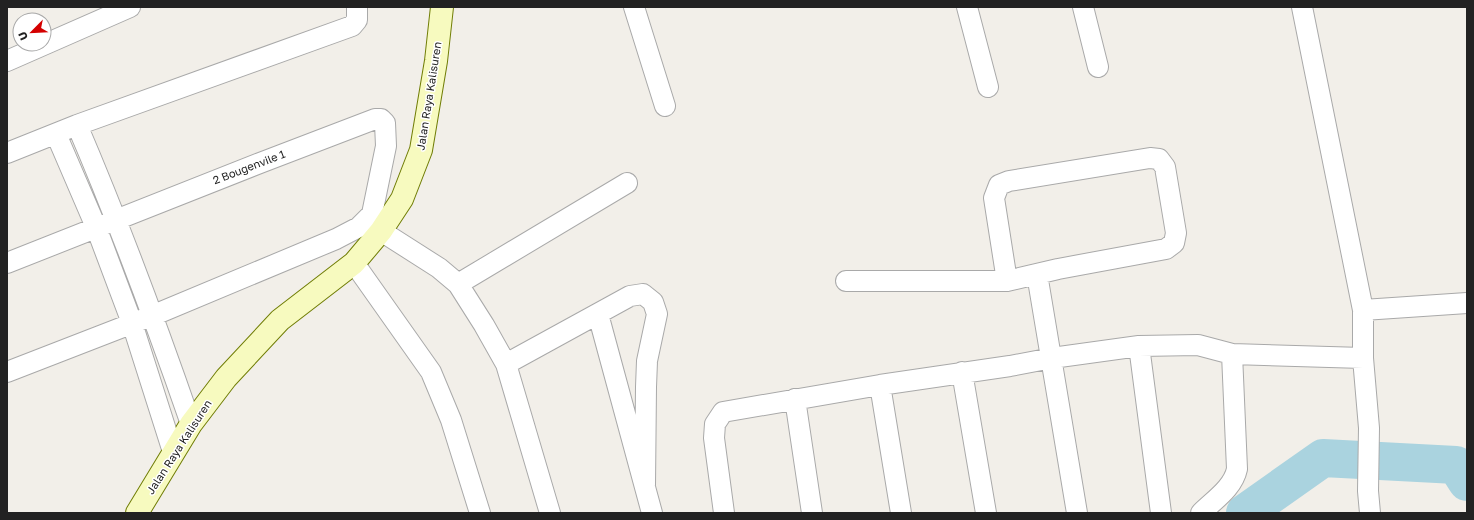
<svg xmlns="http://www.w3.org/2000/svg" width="1474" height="520" font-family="'Golos Text',sans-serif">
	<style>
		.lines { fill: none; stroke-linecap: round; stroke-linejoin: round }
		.river { stroke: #aad3df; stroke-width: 38 }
		.street-casing { stroke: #a9a9a9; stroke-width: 22 }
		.secondary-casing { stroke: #707d05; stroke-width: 24 }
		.street { stroke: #fff; stroke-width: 20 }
		.secondary { stroke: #f7fabf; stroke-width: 22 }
		.labels { text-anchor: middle; stroke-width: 3; stroke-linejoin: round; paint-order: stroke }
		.street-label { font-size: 11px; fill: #222; stroke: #fff }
	</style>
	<rect width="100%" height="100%" fill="#f2efe9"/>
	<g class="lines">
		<path class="river" d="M1245,513l78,-55 133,7 11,17"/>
		<g class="street-casing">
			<path id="street" d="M634,7l31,99
				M967,7l21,80
				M1083,7l15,60
				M1302,7l61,303v48l6,70 -1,63 2,22
				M7,61l123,-54
				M77,125c42,98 79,198 114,299
				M56,134l40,93 36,96 41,129
				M7,153l70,-28 275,-99 5,-6v-13
				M381,231l58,37 19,16 26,41 22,39 44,149
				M7,263l253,-100 115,-44h6l4,4 1,23 -14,68 -13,13 -23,12 -182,76 -147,57
				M354,263l77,109 20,48 29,93
				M1037,274l40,239
				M846,281h161l51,-12 108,-20 8,-6 2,-10 -11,-66 -6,-8 -9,-1 -141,23 -10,4 -5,13 13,83
				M458,284l169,-101
				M1363,310l104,-7
				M598,314l54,199
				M1139,346l22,167
				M506,364l124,-68 13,-2 10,8 4,12 -10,47 -1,26 -1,98
				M962,372l24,141
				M880,385l21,128
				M795,399l17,114
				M724,513l-10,-75 1,-14 8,-12 157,-27 130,-19 42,-8 87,-12 59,-1 34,9 131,4
				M1201,513c13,-13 32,-25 36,-44l-5,-115"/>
		</g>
		<g class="secondary-casing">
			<path id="secondary" d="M137,513l54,-89 35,-46 54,-58 74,-57 27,-32 21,-32 19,-49 15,-89 6,-54"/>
		</g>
		<use href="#street" class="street"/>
		<use href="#secondary" class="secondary"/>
	</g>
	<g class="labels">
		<g class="street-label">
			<text transform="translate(429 96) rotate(-81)" y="4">Jalan Raya Kalisuren</text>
			<text transform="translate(249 167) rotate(-21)" y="4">2 Bougenvile 1</text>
			<text transform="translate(179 447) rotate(-57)" y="4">Jalan Raya Kalisuren</text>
		</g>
	</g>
	<rect width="1474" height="520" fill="none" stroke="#222222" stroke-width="16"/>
	<g transform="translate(32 32) rotate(246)"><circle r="19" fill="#ffffff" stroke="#a7a7a7"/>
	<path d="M0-3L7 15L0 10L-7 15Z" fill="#d40000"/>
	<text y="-6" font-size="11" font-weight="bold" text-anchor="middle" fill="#222222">U</text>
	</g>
</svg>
